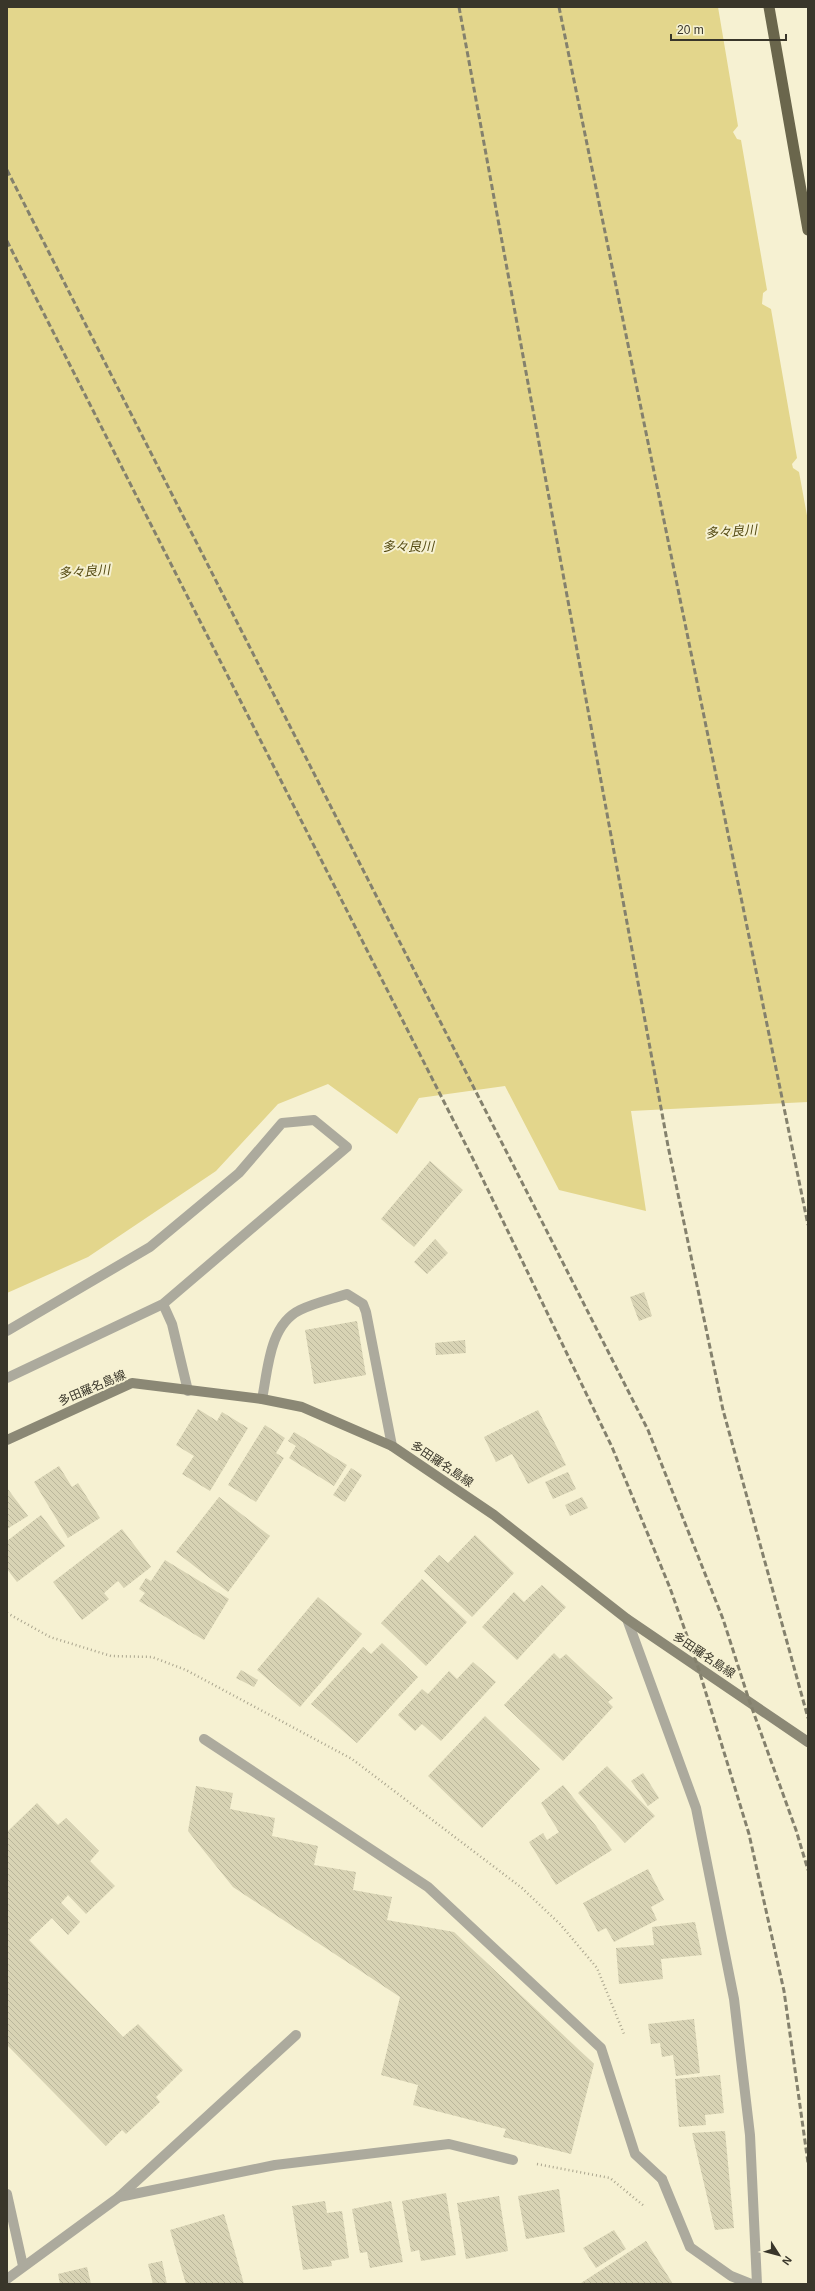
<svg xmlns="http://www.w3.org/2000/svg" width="815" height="2291" font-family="Helvetica,'Noto Sans JP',sans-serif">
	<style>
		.water { fill: #e3d68c }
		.pier { fill: #f6f1d2 }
		.building { fill: url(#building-back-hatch) }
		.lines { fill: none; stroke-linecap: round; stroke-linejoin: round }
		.path { stroke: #aaa58e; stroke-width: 2.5; stroke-dasharray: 1 3; stroke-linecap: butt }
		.service { stroke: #acaa9d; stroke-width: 10 }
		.pedestrian { stroke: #acaa9d; stroke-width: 10 }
		.minor { stroke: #acaa9d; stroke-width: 10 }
		.secondary { stroke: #8b8875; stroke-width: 10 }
		.trunk { stroke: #6a664c; stroke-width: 11 }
		.rail { stroke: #84816d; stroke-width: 3; stroke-dasharray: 6 3; stroke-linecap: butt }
		.labels { text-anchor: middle; stroke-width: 4; stroke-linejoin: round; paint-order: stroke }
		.street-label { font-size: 12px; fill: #39362a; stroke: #f6f1d2 }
		.water-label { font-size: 13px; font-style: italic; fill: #564c14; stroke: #f6f1d2 }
	</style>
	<defs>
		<pattern id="building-back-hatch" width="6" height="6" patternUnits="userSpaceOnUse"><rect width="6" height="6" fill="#d8d3b4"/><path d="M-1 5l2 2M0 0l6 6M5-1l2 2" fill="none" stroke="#bab69b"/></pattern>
	</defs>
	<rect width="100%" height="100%" fill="#f6f1d2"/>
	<path class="water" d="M7,7h801v1095l-177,9 15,100 -87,-21 -54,-104 -86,12 -22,36 -69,-50 -50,20 -62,67 -128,86 -81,36z"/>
	<path class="pier" d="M718,7h90v514l-9,-49 -6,-4 -1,-4 5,-6 -26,-149 -9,-5 1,-11 4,-3 -26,-150 -4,-1 -4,-7 5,-6z"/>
	<path class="building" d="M430,1161l33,29 -49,57 -33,-28z
		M435,1239l13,14 -21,21 -13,-12z
		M644,1292l8,24 -13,5 -9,-24z
		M357,1321l9,54 -52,9 -9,-54z
		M465,1340l1,13 -30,2 -1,-12z
		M198,1409l19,12 5,-9 26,16 -38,63 -28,-17 12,-18 -18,-11z
		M538,1410l28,55 -38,19 -16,-30 -16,8 -12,-25z
		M265,1425l20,13 -9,15 8,5 -28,44 -28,-17z
		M294,1432l53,33 -13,21 -45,-28 7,-12 -8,-5z
		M59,1466l13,21 6,-4 22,35 -32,20 -34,-56z
		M351,1468l11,7 -17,27 -12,-7z
		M568,1472l8,17 -23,10 -8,-17z
		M7,1488l21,28 -21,13z
		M219,1497l51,39 -42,56 -52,-40z
		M582,1497l6,11 -18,8 -5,-11z
		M41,1515l24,31 -48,36 -10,-13v-28z
		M122,1529l29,38 -27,21 -6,-7 -14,12 5,6 -27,21 -29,-38z
		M475,1535l39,38 -42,44 -48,-46 15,-16 9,8z
		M165,1560l64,39 -25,41 -65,-39 6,-8 -6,-4 7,-11 5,3z
		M422,1579l45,43 -41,44 -45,-43z
		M542,1585l24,22 -49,53 -35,-33 32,-35 10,10z
		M318,1597l44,37 -62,73 -43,-37z
		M382,1643l36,34 -61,66 -46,-39 52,-57 8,7z
		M554,1653l6,6 6,-5 47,44 -5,4 5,5 -50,54 -59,-56z
		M473,1662l23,20 -55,59 -19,-17 -7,7 -17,-16 24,-26 6,5 21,-23 8,8z
		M241,1670l17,10 -4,7 -18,-9z
		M485,1716l55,53 -58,59 -54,-52z
		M607,1766l48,50 -30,27 -47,-50z
		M643,1773l16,25 -11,8 -17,-25z
		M563,1785l33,41 16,24 -56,35 -27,-43 14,-9 4,7 12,-8 -18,-29z
		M196,1786l37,7 -3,16 45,9 -3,18 46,10 -4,19 42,7 -3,18 39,7 -5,23 67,12 140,132 -23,90 -68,-17 3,-8 -93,-24 5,-20 -37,-10 19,-78 -167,-110 -45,-56z
		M37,1803l21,22 8,-7 33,33 -9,10 25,25 -29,28 -18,-19 -7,8 19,19 -12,13 -16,-17 -23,22 94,97 15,-13 45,46 -27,27 4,5 -34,32 -4,-4 -16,16 -99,-101v-213z
		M648,1869l16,31 -13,7 6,13 -43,22 -8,-14 -8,4 -15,-29z
		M695,1922l7,33 -41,4 2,20 -44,5 -3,-36 38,-3 -2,-18z
		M694,2019l6,54 -24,3 -3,-21 -11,2 -2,-14 -9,1 -3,-20z
		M720,2075l4,38 -19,2 1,10 -27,2 -4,-48z
		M725,2131l9,97 -19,2 -23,-97z
		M559,2189l6,43 -39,7 -8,-43z
		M446,2193l10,62 -35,6 -2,-11 -8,2 -9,-51z
		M499,2196l9,55 -42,8 -9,-56z
		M325,2201l2,12 15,-2 7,47 -18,3 1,5 -29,4 -11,-64z
		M391,2201l12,61 -33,6 -3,-16 -7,1 -8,-44z
		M224,2214l20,70h-58l-16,-54z
		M614,2230l12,19 -30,19 -13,-20z
		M646,2241l27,43h-92v-1z
		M162,2261l5,23h-14l-5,-20z
		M87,2267l4,17h-31l-2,-10z"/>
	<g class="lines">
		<path class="path" d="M7,1613l43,24 61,19 41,1 34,13 166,89 170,129 38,36 37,44 27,66
			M537,2164l73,14 34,28"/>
		<path class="service" d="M262,1399c6,-29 7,-74 38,-89 14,-7 32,-11 47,-16l16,10 3,8 26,134
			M204,1739l224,148 173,161 34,106 27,25
			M119,2197l177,-162"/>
		<path class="pedestrian" d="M163,1304l9,20 16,67
			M7,1331l143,-84 89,-74 43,-50 32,-3 33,27 -184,157 -156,74"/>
		<path class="minor" d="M627,1619l69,189 38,191 16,136 7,149
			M662,2179l28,68 41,29 20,8
			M7,2194l16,72
			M7,2279l112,-82 156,-32 174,-21 64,16"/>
		<path class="secondary" d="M7,1440l125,-57 130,16 40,8 90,39 102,69 133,104 181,123"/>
		<path class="trunk" d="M769,7l39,223"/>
		<path class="rail" d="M459,7l209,1139 55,264 85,308
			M559,7l249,1218
			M7,170l641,1260 75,189 26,81 47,130 12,40
			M7,241l466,918 139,288 58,141 28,79 51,167 35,157 24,172"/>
	</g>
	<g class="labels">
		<g class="street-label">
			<text transform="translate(92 1388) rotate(-23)" y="4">多田羅名島線</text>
			<text transform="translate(442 1464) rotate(34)" y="4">多田羅名島線</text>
			<text transform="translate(704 1655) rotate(34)" y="4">多田羅名島線</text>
		</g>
		<g class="water-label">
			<text transform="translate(731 531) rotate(-4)" y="5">多々良川</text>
			<text x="408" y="551">多々良川</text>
			<text transform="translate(84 571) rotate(-4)" y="5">多々良川</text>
		</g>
	</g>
	<rect width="815" height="2291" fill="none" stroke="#39362a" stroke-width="16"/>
	<g transform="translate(779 2255) rotate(126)" stroke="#f6f1d2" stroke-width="3" paint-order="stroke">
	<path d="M0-3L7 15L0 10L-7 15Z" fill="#39362a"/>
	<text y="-6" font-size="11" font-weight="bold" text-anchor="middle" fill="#39362a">N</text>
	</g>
	<path d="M671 34v6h115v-6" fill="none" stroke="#39362a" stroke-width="2"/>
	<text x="677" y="34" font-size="12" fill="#39362a" stroke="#f6f1d2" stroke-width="3" paint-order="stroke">20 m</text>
</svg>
